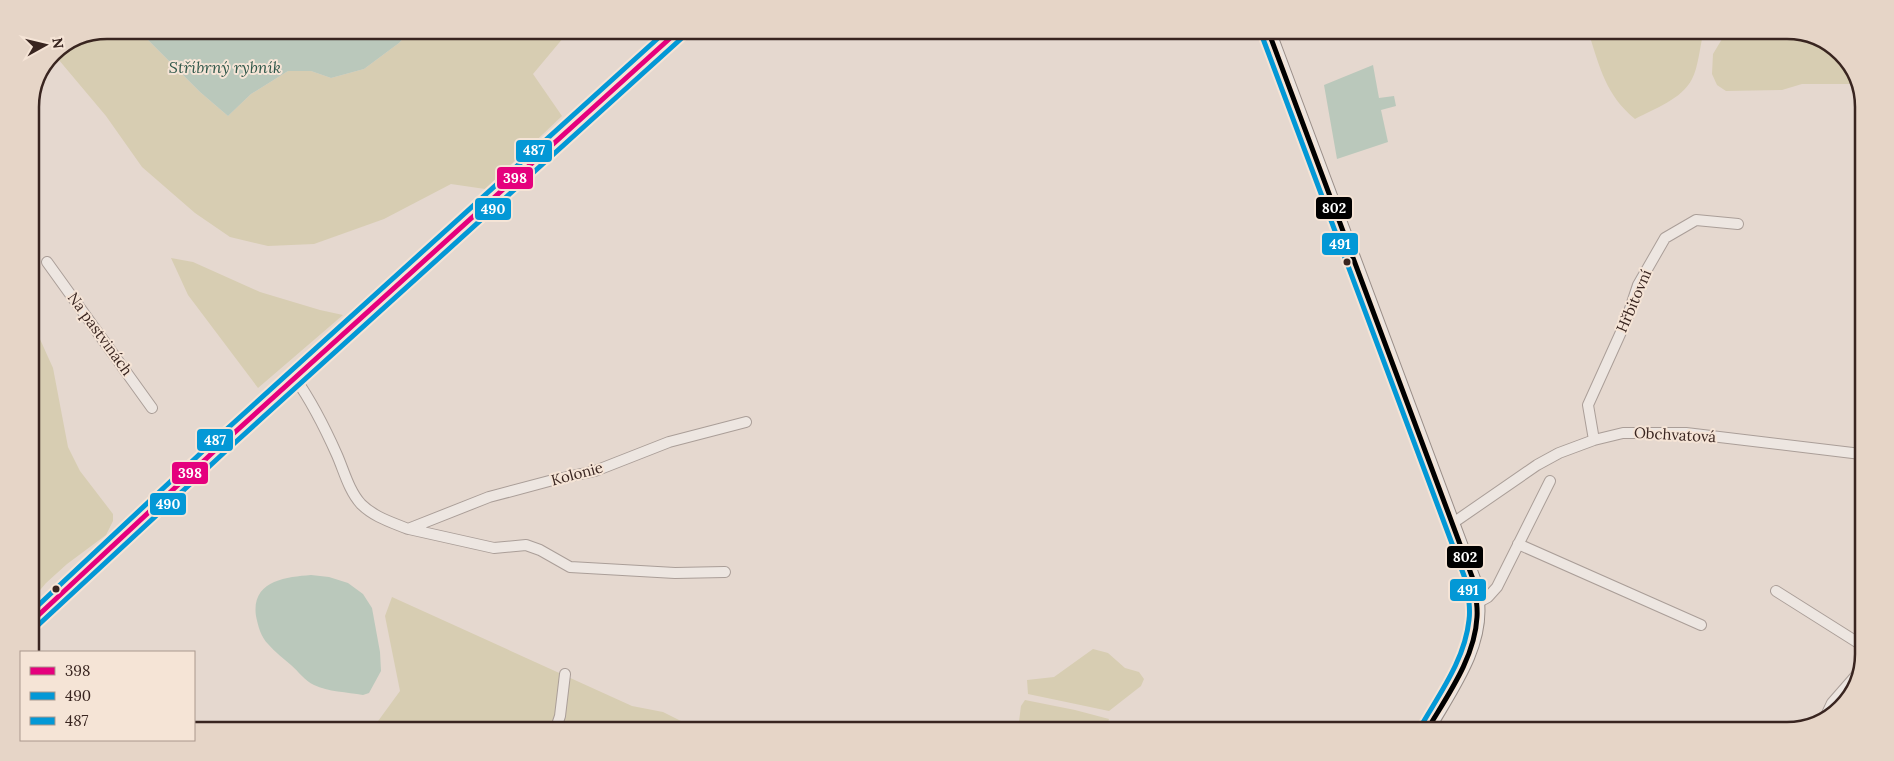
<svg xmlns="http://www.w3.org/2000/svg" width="1894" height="761" font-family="Lora,serif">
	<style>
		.green { fill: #d7cdb2 }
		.water { fill: #bac8bb }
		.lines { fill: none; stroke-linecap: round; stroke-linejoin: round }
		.street-casing { stroke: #aa9e98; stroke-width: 12 }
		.secondary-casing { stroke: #9a8e88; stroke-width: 16 }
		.primary-casing { stroke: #90847f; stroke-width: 18 }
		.highway-casing { stroke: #90847f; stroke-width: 20 }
		.street { stroke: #ede6e1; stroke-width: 10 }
		.secondary { stroke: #ede6e1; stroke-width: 14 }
		.primary { stroke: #e4dad2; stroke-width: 15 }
		.highway { stroke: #d7c8c0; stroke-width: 18 }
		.bus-1-casing { stroke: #f5e4d6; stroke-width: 9 }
		.bus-2-casing { stroke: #f5e4d6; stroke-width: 9 }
		.bus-3-casing { stroke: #f5e4d6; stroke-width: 9 }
		.bus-4-casing { stroke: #f5e4d6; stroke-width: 9 }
		.bus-5-casing { stroke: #f5e4d6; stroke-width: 9 }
		.bus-1 { stroke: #e5007d; stroke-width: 5 }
		.bus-2 { stroke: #0398d6; stroke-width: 5 }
		.bus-3 { stroke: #0398d6; stroke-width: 5 }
		.bus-4 { stroke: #000; stroke-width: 5 }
		.bus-5 { stroke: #0398d6; stroke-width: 5 }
		.bus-dot { fill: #392520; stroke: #f5e4d6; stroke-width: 2 }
		.labels { text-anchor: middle; stroke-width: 4; stroke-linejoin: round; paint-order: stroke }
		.street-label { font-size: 15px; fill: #392520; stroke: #f5e4d6 }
		.water-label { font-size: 16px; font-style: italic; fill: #30584b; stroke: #f5e4d6 }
		.rim { fill: none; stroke: #392520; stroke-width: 2.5 }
		.line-badge { stroke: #f5e4d6; stroke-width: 2 }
		.badge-label { font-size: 14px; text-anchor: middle; font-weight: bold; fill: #fff }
	</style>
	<rect width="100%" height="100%" fill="#e5d8cf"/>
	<path class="green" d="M107,30h31l62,62 28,24 23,-22 37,-23h23l20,7 33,-9 35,-26 11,-12h159l-36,43 29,42 -77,73 -34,-5 -67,35 -70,25 -46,2 -38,-9 -35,-24 -53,-46 -36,-51 -53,-63z
		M1589,34h114c-3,13 -5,34 -11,45 -10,20 -38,30 -57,40 -29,-24 -35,-51 -46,-85z
		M1725,34h87l36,26 9,24h-55l-20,6 -56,1 -9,-6 -5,-11 1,-20z
		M171,258l22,4 67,30 60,18 23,5 -85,73 -70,-93z
		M30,317l23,51 15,79 12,24 33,43v7l-7,14 -39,29 -21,19 -16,19z
		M392,597l240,109 31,6 32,16h-322l27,-37 -15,-75z
		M1093,649l15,4 17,15 14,4 5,7 -3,7 -32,25 -81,-17 -1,-14 27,-3z
		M1025,700l50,10 34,9 -3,10h-88l3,-23z"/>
	<path class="water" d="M138,30l272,1 -11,12 -35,26 -33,9 -20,-7h-23l-37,23 -23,22 -28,-24z
		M1373,65l6,33 15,-2 2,10 -15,4 7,32 -51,17 -13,-74z
		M311,575l18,2 19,6 15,11 9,14 8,44 1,19 -12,22 -6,2c-16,-3 -35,-3 -49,-10 -9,-4 -16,-14 -23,-20 -8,-7 -16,-13 -23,-21 -7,-7 -10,-18 -12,-28 -5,-35 29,-39 55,-41z"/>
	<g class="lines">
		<g class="street-casing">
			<path id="street" d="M47,262l105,146
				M295,378c17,24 30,50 42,77 7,16 12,36 24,49 13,13 30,18 47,25l81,-32 64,-17 42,-9 74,-29 77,-20
				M1594,440l-6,-35 38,-84 12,-36 27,-47 31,-18 42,4
				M1453,523l84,-58 22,-12 35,-13 29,-7h63l175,21
				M409,529l85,19 32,-3 14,5 30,17 105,6 50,-1
				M1518,544l183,81
				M1776,591l84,53
				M1477,603l11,-6 9,-10 53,-106
				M1824,720l8,-17 28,-32
				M556,728l4,-12 5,-42"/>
		</g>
		<g class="secondary-casing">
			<path id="secondary" d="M1269,33l204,546c1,8 3,16 4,23 5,46 -29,90 -50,128"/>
		</g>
		<g class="primary-casing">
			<path id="primary" d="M119,539l559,-508"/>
		</g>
		<g class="highway-casing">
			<path id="highway" d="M30,623l57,-52 32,-32"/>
		</g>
		<use href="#street" class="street"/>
		<use href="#secondary" class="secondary"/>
		<use href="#primary" class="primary"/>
		<use href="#highway" class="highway"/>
		<g class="bus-1-casing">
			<path id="bus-1" d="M30,623l193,-180 455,-412"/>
		</g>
		<g class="bus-2-casing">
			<path id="bus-2" d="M35,628l193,-179 455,-412"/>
		</g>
		<g class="bus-3-casing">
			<path id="bus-3" d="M30,613l188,-176 448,-406"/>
		</g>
		<g class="bus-4-casing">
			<path id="bus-4" d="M1269,33l204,546c2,13 5,25 4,38 -2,41 -30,79 -50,113"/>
		</g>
		<g class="bus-5-casing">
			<path id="bus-5" d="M1262,36l204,545c2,13 5,26 3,39 -4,39 -29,73 -48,106"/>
		</g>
		<use href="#bus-1" class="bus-1"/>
		<use href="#bus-2" class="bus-2"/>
		<use href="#bus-3" class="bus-3"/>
		<use href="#bus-4" class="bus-4"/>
		<use href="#bus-5" class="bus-5"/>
	</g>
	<g class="bus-dot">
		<circle cx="1347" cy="262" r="4.5"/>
		<circle cx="56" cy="589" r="4.5"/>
	</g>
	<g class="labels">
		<g class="street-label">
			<text transform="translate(1634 301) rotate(-67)" y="5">Hřbitovní</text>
			<text transform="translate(100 334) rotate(54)" y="5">Na pastvinách</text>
			<text transform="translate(1675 435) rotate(3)" y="5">Obchvatová</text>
			<text transform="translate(577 474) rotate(-15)" y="5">Kolonie</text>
		</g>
		<g class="water-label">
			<text x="225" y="73">Stříbrný rybník</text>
		</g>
	</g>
	<path d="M0 0H1894V761H0ZM107 39H1787A68 68 0 0 1 1855 107V654A68 68 0 0 1 1787 722H107A68 68 0 0 1 39 654V107A68 68 0 0 1 107 39Z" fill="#e6d5c7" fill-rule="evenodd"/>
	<path class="rim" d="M107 39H1787A68 68 0 0 1 1855 107V654A68 68 0 0 1 1787 722H107A68 68 0 0 1 39 654V107A68 68 0 0 1 107 39Z"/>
	<g class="line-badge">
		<rect x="515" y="139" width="38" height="24" rx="5" fill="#0398d6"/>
		<rect x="496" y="166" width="38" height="24" rx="5" fill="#e5007d"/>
		<rect x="1315" y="196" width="38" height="24" rx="5" fill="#000"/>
		<rect x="474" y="197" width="38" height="24" rx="5" fill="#0398d6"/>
		<rect x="1321" y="232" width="38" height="24" rx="5" fill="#0398d6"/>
		<rect x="196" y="428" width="38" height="24" rx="5" fill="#0398d6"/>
		<rect x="171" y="461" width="38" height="24" rx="5" fill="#e5007d"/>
		<rect x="149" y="492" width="38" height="24" rx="5" fill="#0398d6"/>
		<rect x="1446" y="545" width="38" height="24" rx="5" fill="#000"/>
		<rect x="1449" y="578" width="38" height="24" rx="5" fill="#0398d6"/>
	</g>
	<g class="badge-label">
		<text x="534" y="155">487</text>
		<text x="515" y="183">398</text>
		<text x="1334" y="213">802</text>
		<text x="493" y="214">490</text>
		<text x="1340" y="249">491</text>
		<text x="215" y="445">487</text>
		<text x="190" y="478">398</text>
		<text x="168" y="509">490</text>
		<text x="1465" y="562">802</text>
		<text x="1468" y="595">491</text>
	</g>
	<rect x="20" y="651" width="175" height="90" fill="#f5e4d6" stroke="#aa988d"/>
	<rect x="30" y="667" width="25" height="8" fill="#e5007d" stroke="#aa988d"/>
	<text x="65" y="676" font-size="15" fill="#392520">398</text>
	<rect x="30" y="692" width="25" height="8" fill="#0398d6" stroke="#aa988d"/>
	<text x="65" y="701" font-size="15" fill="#392520">490</text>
	<rect x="30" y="717" width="25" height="8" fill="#0398d6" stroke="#aa988d"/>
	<text x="65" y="726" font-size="15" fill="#392520">487</text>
	<g transform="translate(45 45) rotate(82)" stroke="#f5e4d6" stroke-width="4" paint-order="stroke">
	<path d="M0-4L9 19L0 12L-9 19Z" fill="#392520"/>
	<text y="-8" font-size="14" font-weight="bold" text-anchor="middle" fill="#392520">N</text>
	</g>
</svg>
